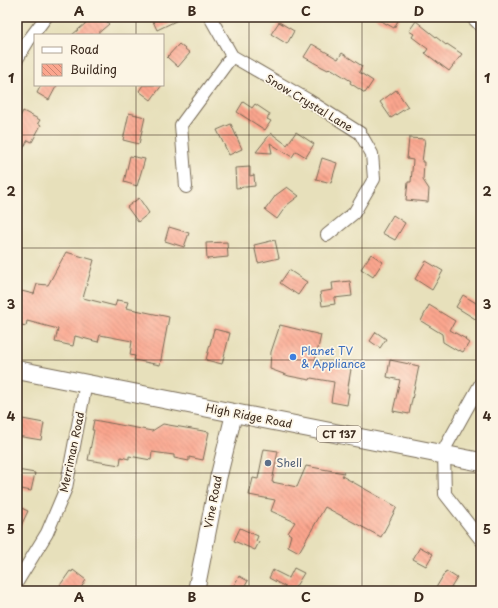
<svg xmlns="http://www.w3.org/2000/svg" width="498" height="608" font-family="'Playpen Sans',sans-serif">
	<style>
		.building { fill: url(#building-back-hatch) }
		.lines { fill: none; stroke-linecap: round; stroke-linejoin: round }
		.street-casing { stroke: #776a55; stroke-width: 14 }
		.secondary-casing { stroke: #776a55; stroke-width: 18 }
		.primary-casing { stroke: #776a55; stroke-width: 20 }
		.street { stroke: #fff; stroke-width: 12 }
		.secondary { stroke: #fff; stroke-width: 16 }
		.primary { stroke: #fff; stroke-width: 18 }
		.grid { fill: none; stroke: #3b2a1e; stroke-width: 1; stroke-opacity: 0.55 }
		.shop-dot { fill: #3f7fe0; stroke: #fcf5e5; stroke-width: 1.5 }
		.service-dot { fill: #5c6f8a; stroke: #fcf5e5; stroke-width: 1.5 }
		.labels { text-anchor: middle; stroke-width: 3.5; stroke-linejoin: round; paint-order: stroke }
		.shield { fill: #fcf5e5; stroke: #75675a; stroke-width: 1 }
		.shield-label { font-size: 10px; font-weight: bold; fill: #3b2a1e }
		.street-label { font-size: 11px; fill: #3b2a1e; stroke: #fcf5e5 }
		.shop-label { font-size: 11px; fill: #366cbe; stroke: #fcf5e5; text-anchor: start }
		.service-label { font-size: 11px; fill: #4e5e75; stroke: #fcf5e5; text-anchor: start }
		.neatline { fill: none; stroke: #3b2a1e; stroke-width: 1.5 }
		.grid-label { font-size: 13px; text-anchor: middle; font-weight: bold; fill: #3b2a1e }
	</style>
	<defs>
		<pattern id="building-back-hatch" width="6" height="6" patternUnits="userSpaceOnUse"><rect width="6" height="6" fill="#fba68e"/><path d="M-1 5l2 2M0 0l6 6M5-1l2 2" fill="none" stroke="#cc8773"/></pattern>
	</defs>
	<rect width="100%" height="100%" fill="#fcf5e5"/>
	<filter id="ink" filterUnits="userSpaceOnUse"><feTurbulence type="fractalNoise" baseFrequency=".025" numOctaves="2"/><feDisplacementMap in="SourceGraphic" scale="8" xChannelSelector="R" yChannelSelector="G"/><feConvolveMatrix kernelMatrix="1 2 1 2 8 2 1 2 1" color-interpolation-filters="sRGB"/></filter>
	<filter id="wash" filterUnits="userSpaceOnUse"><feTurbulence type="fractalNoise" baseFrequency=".012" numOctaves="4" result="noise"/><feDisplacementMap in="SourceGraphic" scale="16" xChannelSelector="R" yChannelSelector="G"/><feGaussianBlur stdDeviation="0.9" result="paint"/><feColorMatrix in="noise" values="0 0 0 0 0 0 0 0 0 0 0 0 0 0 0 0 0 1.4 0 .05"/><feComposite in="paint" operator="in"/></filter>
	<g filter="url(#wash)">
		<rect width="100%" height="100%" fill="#e7e0bb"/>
		<g id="blocks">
			<path class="building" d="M93,17h10l6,7 -13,11h-24z
				M151,17h33l-27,13z
				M374,17h26l-6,11z
				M416,21l30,24 1,-1 15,10 -13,17 -24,-18 3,-4 -16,-12 2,-3 -5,-3z
				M279,22l15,9 -7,13 -16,-10z
				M179,44l11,9 -12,14 -11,-10z
				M312,44l26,15 4,-6 20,13 -3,6 14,9 -8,12 -15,-10 1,-2 -21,-13 -2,2 -6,-3 -18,-10z
				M41,85h16l-8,15 -12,-7z
				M143,85h19l-11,15 -12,-9z
				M396,90l12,17 -17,11 -11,-16z
				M243,102l9,6 3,-4 15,10 -3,5 4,2 -6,9 -28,-18z
				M23,111l17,9 -2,3 3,2 -9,17 -4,-2 -11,19v-44l3,2z
				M129,113l16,4 -6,27 -16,-4z
				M231,124l11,25 -13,6 -12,-25z
				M296,132l18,12 -8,13 -10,-6 -4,6 -22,-14 2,10 -16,-1 15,-19 16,12z
				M409,138l16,1 -3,23h2l-1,18 6,9 -1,13 -22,-2 2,-18h3l2,-22 -6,-1z
				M130,156l15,3 -8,27 -13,-4z
				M322,158l15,5 -6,20 -15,-4z
				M250,167v9l4,-1 1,11 -19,2 -1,-20z
				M287,187l12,9 -12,9 -10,14 -12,-9 11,-15z
				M139,198l10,15 -11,9 -11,-15z
				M393,215l12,8 -10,17 -13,-7z
				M169,227l20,6 -5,14 -19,-6z
				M275,240l4,18 -21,5 -4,-18z
				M227,242l1,15 -21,2 -1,-16z
				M66,252l28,8 -11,38 32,8 2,-6 11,2 -2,6 43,9 -9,48 -26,-5 1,-4 -5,-1 2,-14 -32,-6 -2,7 -23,-6 -2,10 -18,-4 3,-13 -31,-8 -1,5 -9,-2v-34l17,4 3,-10 11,1z
				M371,254l12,8 -10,15 -12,-8z
				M426,261l17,10 -11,19 -17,-11z
				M289,270l18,12 -9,13 -18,-12z
				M350,281l2,15 -18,2 1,6 -13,2 -2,-14 13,-2 -1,-7z
				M463,295l18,11v14l-3,-2 -1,2 -21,-13z
				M429,305l26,16 -5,9 16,9 -1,1 4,3 -6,9 -4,-2 -1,1 -15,-9 -1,-8 -21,-13z
				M280,325l41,10 -6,27 36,7 -4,24h2l-2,12 -16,-3 3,-20 -23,-4 -1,2 -21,-4 -19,-7 1,-17z
				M214,329l16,4 -8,31 -16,-4z
				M376,332l10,7 -6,9 -10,-7z
				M390,360l29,6 -10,48 -16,-3 7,-31 -13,-3z
				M17,418l27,5 -3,17 -24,-4z
				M94,420l58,11 11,-7 46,8 -6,28 -14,-3v4l-15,-3v-3l-22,-3 -1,8 -22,-4v3l-8,-2 -1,8 -32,-5 6,-30h-2z
				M264,449l14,2 -6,31 25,5 9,-21 38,7 -2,3 55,31 -16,30 -56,-30 -26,45 -11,-6 3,-11 -3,-2 7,-11 -24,-11 4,-11 -26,-5 4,-17 5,1z
				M17,470l18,3 -4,18 -14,-3z
				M17,506l11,5 -11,23z
				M240,528l18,8 -2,5 3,1 -4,8 -21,-9z
				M420,547l13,7 -7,12 -13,-7z
				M294,568l10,5 -11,18 -24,-13 4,-8 16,8z
				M73,570l13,10 -7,11h-23l14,-20 2,1z
				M446,571l11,7 -8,13h-15z
				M239,576l9,5 -6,10h-11z"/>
		</g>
	</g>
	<g filter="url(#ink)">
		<use href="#blocks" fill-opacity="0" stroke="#776a55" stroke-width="1"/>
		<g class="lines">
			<g class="street-casing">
				<path id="street" d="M210,17l22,39 76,44 52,33 12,21 2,25 -20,34 -27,22
					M472,17l9,9
					M17,59l11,-18 18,-24
					M186,187l-5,-62 51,-69
					M481,383l-35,63 -2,8 1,40 36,46
					M17,582l30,-49 19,-45 20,-105"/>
			</g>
			<g class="secondary-casing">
				<path id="secondary" d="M196,591l22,-112 16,-65"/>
			</g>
			<g class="primary-casing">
				<path id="primary" d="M17,370l464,92"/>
			</g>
			<use href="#street" class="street"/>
			<use href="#secondary" class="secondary"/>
			<use href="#primary" class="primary"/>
		</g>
	</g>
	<path class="grid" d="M136,17v18M249,17v574M362,17v574M136,85v506M17,135h464M17,248h464M17,360h464M17,473h464"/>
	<circle class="shop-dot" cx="293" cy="357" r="4"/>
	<circle class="service-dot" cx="268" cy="463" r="4"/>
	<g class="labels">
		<rect class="shield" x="317" y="426" width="44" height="16" rx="3"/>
		<g class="shield-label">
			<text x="339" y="438">CT 137</text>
		</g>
		<g class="street-label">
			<text transform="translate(309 103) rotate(31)" y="4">Snow Crystal Lane</text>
			<text transform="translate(249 416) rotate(11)" y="4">High Ridge Road</text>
			<text transform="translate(72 452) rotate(-78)" y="4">Merriman Road</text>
			<text transform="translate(213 502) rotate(-79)" y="4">Vine Road</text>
		</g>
		<g class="shop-label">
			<text x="301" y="355">Planet TV<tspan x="301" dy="13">&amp; Appliance</tspan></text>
		</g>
		<g class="service-label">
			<text x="276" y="467">Shell</text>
		</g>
	</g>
	<rect width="498" height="608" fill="none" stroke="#fcf5e5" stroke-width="44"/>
	<rect x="34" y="34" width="130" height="52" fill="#fcf5e5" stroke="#afa495"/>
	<rect x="42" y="47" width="20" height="6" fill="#ffffff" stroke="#afa495"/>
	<text x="70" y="54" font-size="12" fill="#3b2a1e">Road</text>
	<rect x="42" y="64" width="20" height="12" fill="url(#building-back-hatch)" stroke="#afa495"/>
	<text x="70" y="74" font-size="12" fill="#3b2a1e">Building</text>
	<rect x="22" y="22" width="454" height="564" class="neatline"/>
	<g class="grid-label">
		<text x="79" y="16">A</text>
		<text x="192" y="16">B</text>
		<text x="306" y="16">C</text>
		<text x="419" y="16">D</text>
		<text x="11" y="83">1</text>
		<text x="487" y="83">1</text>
		<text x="11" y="196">2</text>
		<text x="487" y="196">2</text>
		<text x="11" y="309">3</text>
		<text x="487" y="309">3</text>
		<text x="11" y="421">4</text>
		<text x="487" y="421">4</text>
		<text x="11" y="534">5</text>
		<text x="487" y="534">5</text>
		<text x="79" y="602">A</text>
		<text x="192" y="602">B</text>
		<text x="306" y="602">C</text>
		<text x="419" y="602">D</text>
	</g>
</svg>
